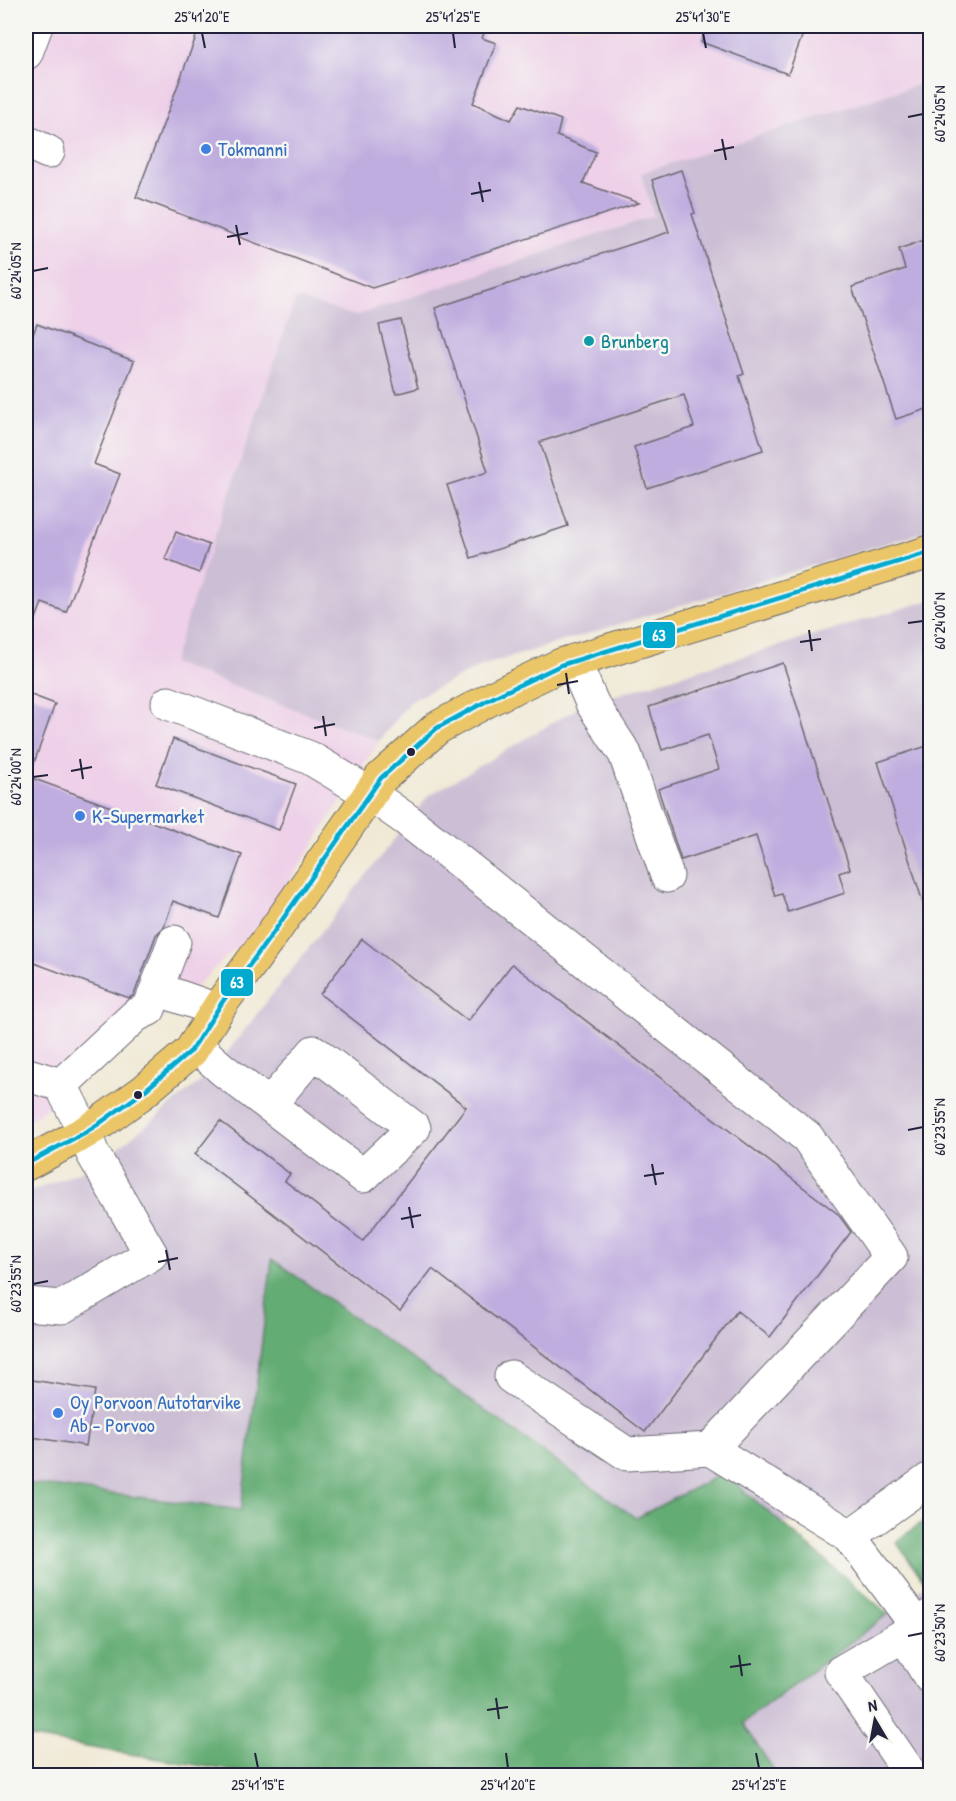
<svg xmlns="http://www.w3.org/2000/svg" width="956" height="1801" font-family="'Patrick Hand',sans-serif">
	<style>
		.built { fill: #eed0e8 }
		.industrial { fill: #ccbed4 }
		.forest { fill: #63ac73; stroke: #426757; stroke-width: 1.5 }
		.building { fill: #c0addf }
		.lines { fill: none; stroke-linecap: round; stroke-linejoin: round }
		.minor-casing { stroke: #6a6871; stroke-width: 35 }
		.major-casing { stroke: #6a6871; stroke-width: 35 }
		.minor { stroke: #fff; stroke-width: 33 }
		.major { stroke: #ebc669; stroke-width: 33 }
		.bus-1-casing { stroke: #f6f6f2; stroke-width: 9 }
		.bus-1 { stroke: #00a9ce; stroke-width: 4.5 }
		.ticks { fill: none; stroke: #22223b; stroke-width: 2 }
		.shop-dot { fill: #3f7fe0; stroke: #f6f6f2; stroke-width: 2 }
		.culture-dot { fill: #0f9aa8; stroke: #f6f6f2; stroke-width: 2 }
		.bus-dot { fill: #22223b; stroke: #f6f6f2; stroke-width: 2 }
		.labels { text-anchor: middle; stroke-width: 5; stroke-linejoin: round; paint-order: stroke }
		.shop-label { font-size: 20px; fill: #366cbe; stroke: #f6f6f2; text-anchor: start }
		.culture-label { font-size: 20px; fill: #0d838f; stroke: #f6f6f2; text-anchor: start }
		.line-badge { stroke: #f6f6f2; stroke-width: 2 }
		.badge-label { font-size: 16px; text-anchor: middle; font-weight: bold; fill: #fff }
		.neatline { fill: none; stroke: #22223b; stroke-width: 2 }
		.ticks-label { font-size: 15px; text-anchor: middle; fill: #22223b }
	</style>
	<rect width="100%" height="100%" fill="#f6f6f2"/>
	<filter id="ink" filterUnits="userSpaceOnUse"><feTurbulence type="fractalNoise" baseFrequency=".0167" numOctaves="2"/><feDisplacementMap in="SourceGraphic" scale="12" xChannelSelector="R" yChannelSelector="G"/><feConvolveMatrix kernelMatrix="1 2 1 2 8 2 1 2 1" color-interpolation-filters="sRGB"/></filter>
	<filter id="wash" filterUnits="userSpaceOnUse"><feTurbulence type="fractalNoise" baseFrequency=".008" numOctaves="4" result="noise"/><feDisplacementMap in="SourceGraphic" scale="24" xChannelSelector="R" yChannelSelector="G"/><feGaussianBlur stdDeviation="1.35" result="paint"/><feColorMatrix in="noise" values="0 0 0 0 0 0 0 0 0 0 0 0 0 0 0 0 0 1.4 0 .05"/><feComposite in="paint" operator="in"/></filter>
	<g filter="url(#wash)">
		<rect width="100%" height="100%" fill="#f0e9d5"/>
		<path class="built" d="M31,26h899v55l-289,92 14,43 -300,100 -182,347 206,78 -112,176 -101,99 -132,102 -8,2v-1081z"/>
		<path class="industrial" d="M930,81v449l-449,136 -71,35 -31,40 -207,-78 124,-365 59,18 299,-100 -13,-43z
			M930,600v860l-90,64 -599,-14 -215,-27v-289l72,-30 112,-90 218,-278 155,-91z
			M930,1581v194h-153l-34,-52z"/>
		<path class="forest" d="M272,1259l364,259 87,-45 165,141 -145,109 34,52h-520l-231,-38v-254l215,27z
			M930,1516v65l-4,3 -30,-42z"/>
		<g id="blocks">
			<path class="building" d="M200,26h287l-5,12 14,5 -23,60 38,17 9,-15 41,15 -4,16 39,16 -13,31 56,20 -267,85 -236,-91z
				M707,26h99l-18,48 -87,-32z
				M681,170l14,43 -3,1 52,160 -5,2 24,74 -116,38 -13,-41 60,-20 -10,-32 -144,47 28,84 -97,32 -24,-73 41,-13 -53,-164 234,-76 -17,-52z
				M930,238v170l-34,11 -44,-132 53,-18 -6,-20z
				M401,320l17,68 -22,6 -17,-69z
				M37,324l97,37 -40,103 26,10 -54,138 -24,-9 -15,39 -1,-289z
				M176,532l33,13 -10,28 -34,-14z
				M783,663l67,206 -11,4 6,20 -57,19 -6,-18 -7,2 -19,-60 -75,24 -23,-71 61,-20 -11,-34 -46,15 -13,-43z
				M26,693l29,11 -26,73 213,78 -23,63 -46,-17 -9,26 -8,8 -22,60 -5,3 -103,-38z
				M173,739l123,45 -17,46 -123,-46z
				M930,745v169l-3,1 -49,-153z
				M362,939l106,82 44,-57 326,250 13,18 -81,105 -33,-26 -92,121 -213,-163 -32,42 -205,-157 25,-33 70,53 -5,7 78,60 103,-134 -146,-113z
				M26,1379l69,11 -9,56 -60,-10z"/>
		</g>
	</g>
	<g filter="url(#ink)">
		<use href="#blocks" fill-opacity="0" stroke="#6a6871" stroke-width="1.5"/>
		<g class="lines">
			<g class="minor-casing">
				<path id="minor" d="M26,53l10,-27
					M26,142l22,10
					M574,661l18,42 33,51 42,122
					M168,703l142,55 60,36 37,26 400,317 84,120 -181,192
					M157,989l60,21
					M195,1045l28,25 140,106 51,-48 -100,-76 -45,53
					M61,1085l75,-70 13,-6 25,-67
					M26,1304l36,3 89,-53 -58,-100 -14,-33 -18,-36 -33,-10
					M511,1377l116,77 83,-5 140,87 67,90
					M850,1536l80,-57
					M904,1635l26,42
					M912,1776l-71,-104 63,-37 26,-19"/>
			</g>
			<g class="major-casing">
				<path id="major" d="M26,1164l58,-31 16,-10 43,-31 48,-41 32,-50 50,-68 108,-155 56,-50 57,-31 67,-32 369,-113"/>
			</g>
			<use href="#minor" class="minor"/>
			<use href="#major" class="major"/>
			<g class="bus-1-casing">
				<path id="bus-1" d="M26,1164l58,-31 16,-10 43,-31 48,-41 32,-50 50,-68 108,-155 56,-50 57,-31 67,-32 369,-113"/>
			</g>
			<use href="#bus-1" class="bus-1"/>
		</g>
	</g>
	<path class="ticks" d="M202,33l3,15M453,33l2,15M703,33l3,15M908,117l15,-3M722,139l4,21M714,151l20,-4M479,182l4,20M471,194l20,-4M236,225l4,20M227,237l21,-4M33,271l15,-3M908,623l15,-2M809,630l3,21M800,642l21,-3M566,673l3,21M557,685l21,-4M323,716l3,20M314,728l21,-4M80,759l3,20M71,771l21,-4M33,777l15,-2M908,1130l15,-3M652,1164l4,21M644,1176l20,-3M409,1207l4,21M401,1219l20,-4M166,1250l4,20M158,1262l20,-4M33,1284l15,-3M908,1636l15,-3M739,1655l3,21M730,1667l21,-3M496,1698l3,21M487,1710l21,-3M255,1753l3,15M506,1753l2,15M756,1753l3,15"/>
	<g class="shop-dot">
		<circle cx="206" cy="149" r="6"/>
		<circle cx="80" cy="816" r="6"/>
		<circle cx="58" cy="1413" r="6"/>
	</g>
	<circle class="culture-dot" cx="589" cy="341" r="6"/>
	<g class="bus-dot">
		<circle cx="411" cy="752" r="5"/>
		<circle cx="138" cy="1095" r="5"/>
	</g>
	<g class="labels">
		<g class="shop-label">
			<text x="218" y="156">Tokmanni</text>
			<text x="92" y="823">K-Supermarket</text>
			<text x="70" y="1409">Oy Porvoon Autotarvike<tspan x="70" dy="23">Ab - Porvoo</tspan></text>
		</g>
		<g class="culture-label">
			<text x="601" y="348">Brunberg</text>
		</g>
	</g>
	<g class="line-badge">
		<rect x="642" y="621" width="34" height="28" rx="6" fill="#00a9ce"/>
		<rect x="220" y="968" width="34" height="29" rx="6" fill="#00a9ce"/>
	</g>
	<g class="badge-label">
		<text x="659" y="641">63</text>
		<text x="237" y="988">63</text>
	</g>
	<rect width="956" height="1801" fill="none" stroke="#f6f6f2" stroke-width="66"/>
	<g transform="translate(875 1720) rotate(350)" stroke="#f6f6f2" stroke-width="4.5" paint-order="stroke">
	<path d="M0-4.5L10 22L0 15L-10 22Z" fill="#22223b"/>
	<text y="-9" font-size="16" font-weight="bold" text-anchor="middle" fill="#22223b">N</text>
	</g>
	<rect x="33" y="33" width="890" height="1735" class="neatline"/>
	<g class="ticks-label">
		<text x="202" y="22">25°41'20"E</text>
		<text x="453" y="22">25°41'25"E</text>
		<text x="703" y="22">25°41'30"E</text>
		<text transform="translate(940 114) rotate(-90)" y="5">60°24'05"N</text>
		<text transform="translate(16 271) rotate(-90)" y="5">60°24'05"N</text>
		<text transform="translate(940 621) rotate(-90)" y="5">60°24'00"N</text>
		<text transform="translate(16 777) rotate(-90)" y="5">60°24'00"N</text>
		<text transform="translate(940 1127) rotate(-90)" y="5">60°23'55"N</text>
		<text transform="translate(16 1284) rotate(-90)" y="5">60°23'55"N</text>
		<text transform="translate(940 1633) rotate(-90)" y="5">60°23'50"N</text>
		<text x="258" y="1790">25°41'15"E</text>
		<text x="508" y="1790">25°41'20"E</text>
		<text x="759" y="1790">25°41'25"E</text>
	</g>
</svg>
